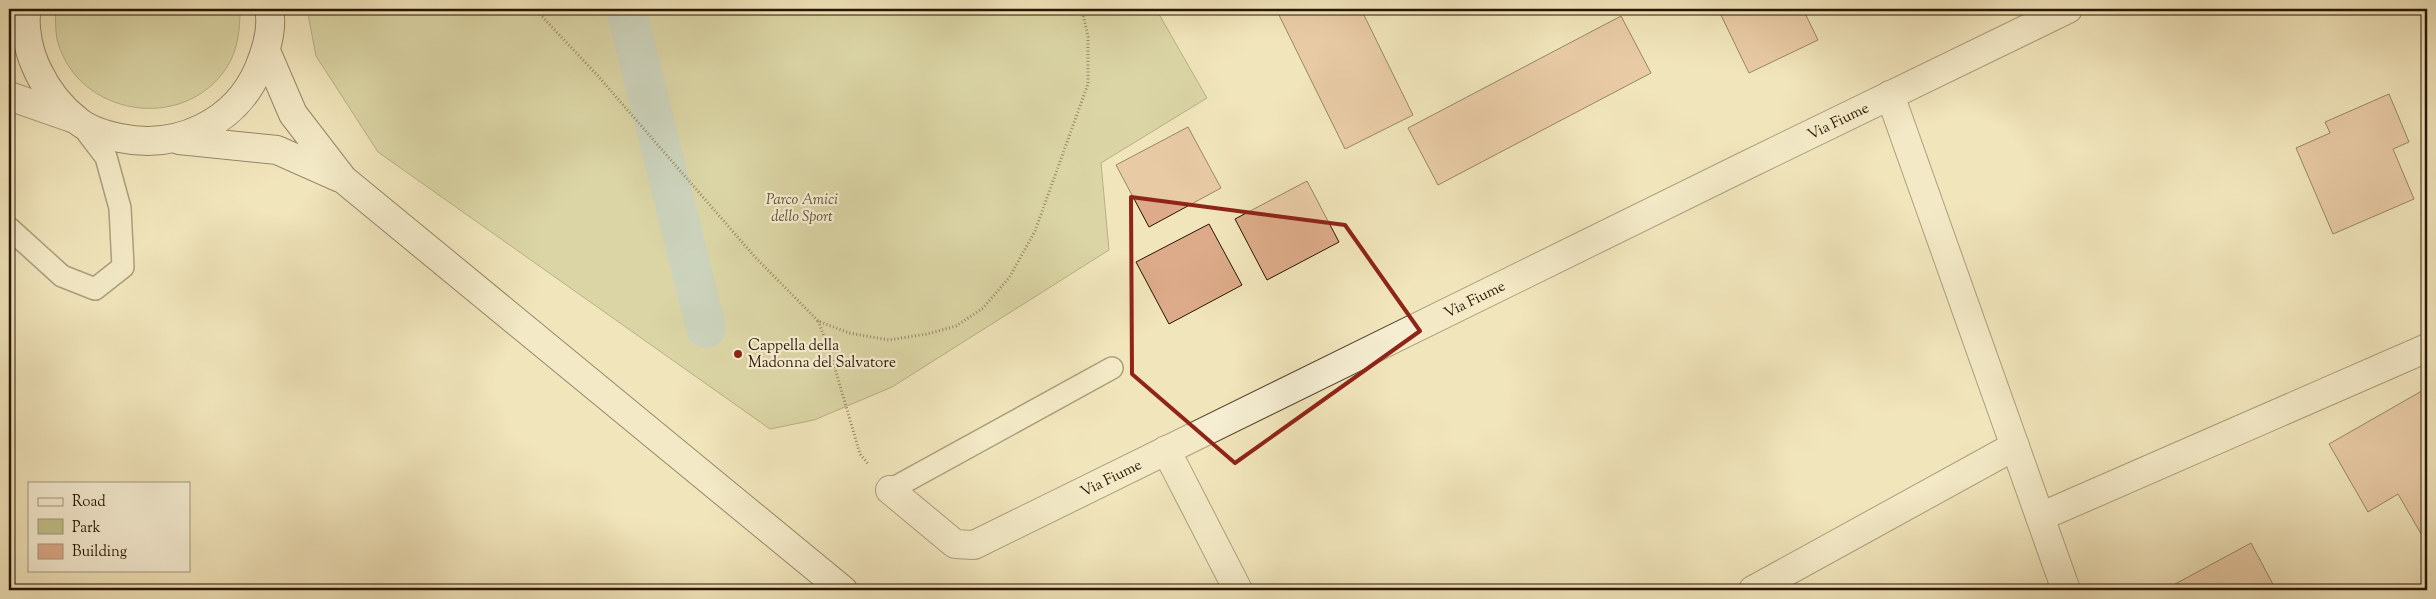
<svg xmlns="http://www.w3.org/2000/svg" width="2436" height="599" font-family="'Sorts Mill Goudy',serif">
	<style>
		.green { fill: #c2c28b; stroke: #756c46 }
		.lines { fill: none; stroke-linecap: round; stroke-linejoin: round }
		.canal { stroke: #a1bcbc; stroke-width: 40 }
		.building { fill: #ddab89; stroke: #281500 }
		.lane-casing { stroke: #5a492f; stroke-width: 24 }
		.street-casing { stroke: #5a492f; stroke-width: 30 }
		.secondary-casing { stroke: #281500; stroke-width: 30 }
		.path { stroke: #281500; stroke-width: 3; stroke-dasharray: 1 2.5; stroke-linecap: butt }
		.lane { stroke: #f6eed3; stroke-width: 21 }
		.street { stroke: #f6eed3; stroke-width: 28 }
		.secondary { stroke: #f6eed3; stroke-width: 28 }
		.marked { fill: none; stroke: #8f2418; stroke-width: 4; stroke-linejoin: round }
		.poi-dot { fill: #8f2418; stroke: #f6eed3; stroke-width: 2 }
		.labels { text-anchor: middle; stroke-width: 4.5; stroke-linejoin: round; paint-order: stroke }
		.street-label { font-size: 15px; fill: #281500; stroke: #f6eed3 }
		.park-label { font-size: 15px; font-style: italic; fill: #5e5231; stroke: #f6eed3 }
		.poi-label { font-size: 15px; fill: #281500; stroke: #f6eed3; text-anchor: start }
	</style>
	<rect width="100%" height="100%" fill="#f1e5bb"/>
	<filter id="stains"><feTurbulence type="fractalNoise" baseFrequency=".004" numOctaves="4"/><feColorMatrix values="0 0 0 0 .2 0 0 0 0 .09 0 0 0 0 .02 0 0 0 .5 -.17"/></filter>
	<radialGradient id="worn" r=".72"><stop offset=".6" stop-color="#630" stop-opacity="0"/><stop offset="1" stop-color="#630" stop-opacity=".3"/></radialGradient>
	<path class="green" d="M55,9h185c0,20 -2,41 -13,58 -43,67 -151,49 -170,-28 -2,-9 -1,-21 -2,-30z
		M307,9h849l51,89 -106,65 8,87 -217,137 -78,33 -44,9 -392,-277 -62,-96z"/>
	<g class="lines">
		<path class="canal" d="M626,9l80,319"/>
	</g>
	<path class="building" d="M1276,9h85l52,106 -68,34z
		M1718,9h85l15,31 -69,33z
		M1621,16l30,57 -213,112 -30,-57z
		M2389,94l20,48 -16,7 21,50 -81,35 -37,-86 34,-15 -5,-11z
		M1188,127l33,61 -72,39 -33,-62z
		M1307,181l32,61 -72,38 -32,-61z
		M1209,224l33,61 -73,39 -33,-62z
		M2427,388v156l-29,-50 -30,18 -39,-68z
		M2251,543l25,47h-112z"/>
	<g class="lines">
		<g class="lane-casing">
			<path id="lane" d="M9,228l53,48 33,13 28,-22 -3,-59 -14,-51 -26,-34
				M890,490l222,-122"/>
		</g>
		<g class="street-casing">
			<g id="street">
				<path d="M9,28l17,-13"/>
				<path d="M1890,95l176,495"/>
				<path d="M9,96l66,23"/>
				<path d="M1166,450l72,140"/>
				<path id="s1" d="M890,490l65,54 19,1 777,-382 317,-154"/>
				<path d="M2040,517l387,-169"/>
				<path d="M1753,590l262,-144"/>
			</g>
		</g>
		<g class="secondary-casing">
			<path id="secondary" d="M26,9c-2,21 3,44 12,62 9,19 23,37 40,50 11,9 28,14 42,17 57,12 116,-15 139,-70 7,-17 14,-41 10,-59
				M266,51l27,63 50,65 500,411
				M179,140l98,10 63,28"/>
		</g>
		<path class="path" d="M535,9l63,67 157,181 63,64 31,12 40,7 38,-6 29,-8 27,-18 26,-30 26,-47 53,-147v-47l-6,-28
			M818,321l11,27 31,106 9,11"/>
		<use href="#lane" class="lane"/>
		<use href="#street" class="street"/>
		<use href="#secondary" class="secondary"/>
	</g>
	<path d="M0 0H2436V599H0ZM1131,197l214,28 75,106 -185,132 -103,-89z" fill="#f1e5bb" fill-opacity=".55" fill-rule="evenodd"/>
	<path class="marked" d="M1131,197l214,28 75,106 -185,132 -103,-89z"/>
	<circle class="poi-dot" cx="738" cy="354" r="5"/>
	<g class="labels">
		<g class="street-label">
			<text dy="5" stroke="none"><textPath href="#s1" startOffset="1066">Via Fiume</textPath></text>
			<text dy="5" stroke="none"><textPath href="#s1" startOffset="661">Via Fiume</textPath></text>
			<text dy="5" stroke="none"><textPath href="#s1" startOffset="256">Via Fiume</textPath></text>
		</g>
		<g class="park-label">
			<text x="802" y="204">Parco Amici<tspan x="802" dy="17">dello Sport</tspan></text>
		</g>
		<g class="poi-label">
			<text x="748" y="350">Cappella della<tspan x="748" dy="17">Madonna del Salvatore</tspan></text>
		</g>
	</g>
	<rect width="2436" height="599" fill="none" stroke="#f1e5bb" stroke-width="30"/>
	<rect x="10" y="10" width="2416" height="579" fill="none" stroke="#281500" stroke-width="2.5"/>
	<rect x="15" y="15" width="2406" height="569" fill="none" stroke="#281500"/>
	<rect x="28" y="482" width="162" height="90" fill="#f6eed3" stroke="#a4977f"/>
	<rect x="38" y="498" width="25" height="8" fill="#f6eed3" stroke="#a4977f"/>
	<text x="72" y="506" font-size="15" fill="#281500">Road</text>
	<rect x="38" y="519" width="25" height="15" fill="#c2c28b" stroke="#a4977f"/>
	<text x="72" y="532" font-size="15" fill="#281500">Park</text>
	<rect x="38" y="544" width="25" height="15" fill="#ddab89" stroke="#a4977f"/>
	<text x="72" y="556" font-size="15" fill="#281500">Building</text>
	<rect width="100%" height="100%" filter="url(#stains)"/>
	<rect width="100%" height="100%" fill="url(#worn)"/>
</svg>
